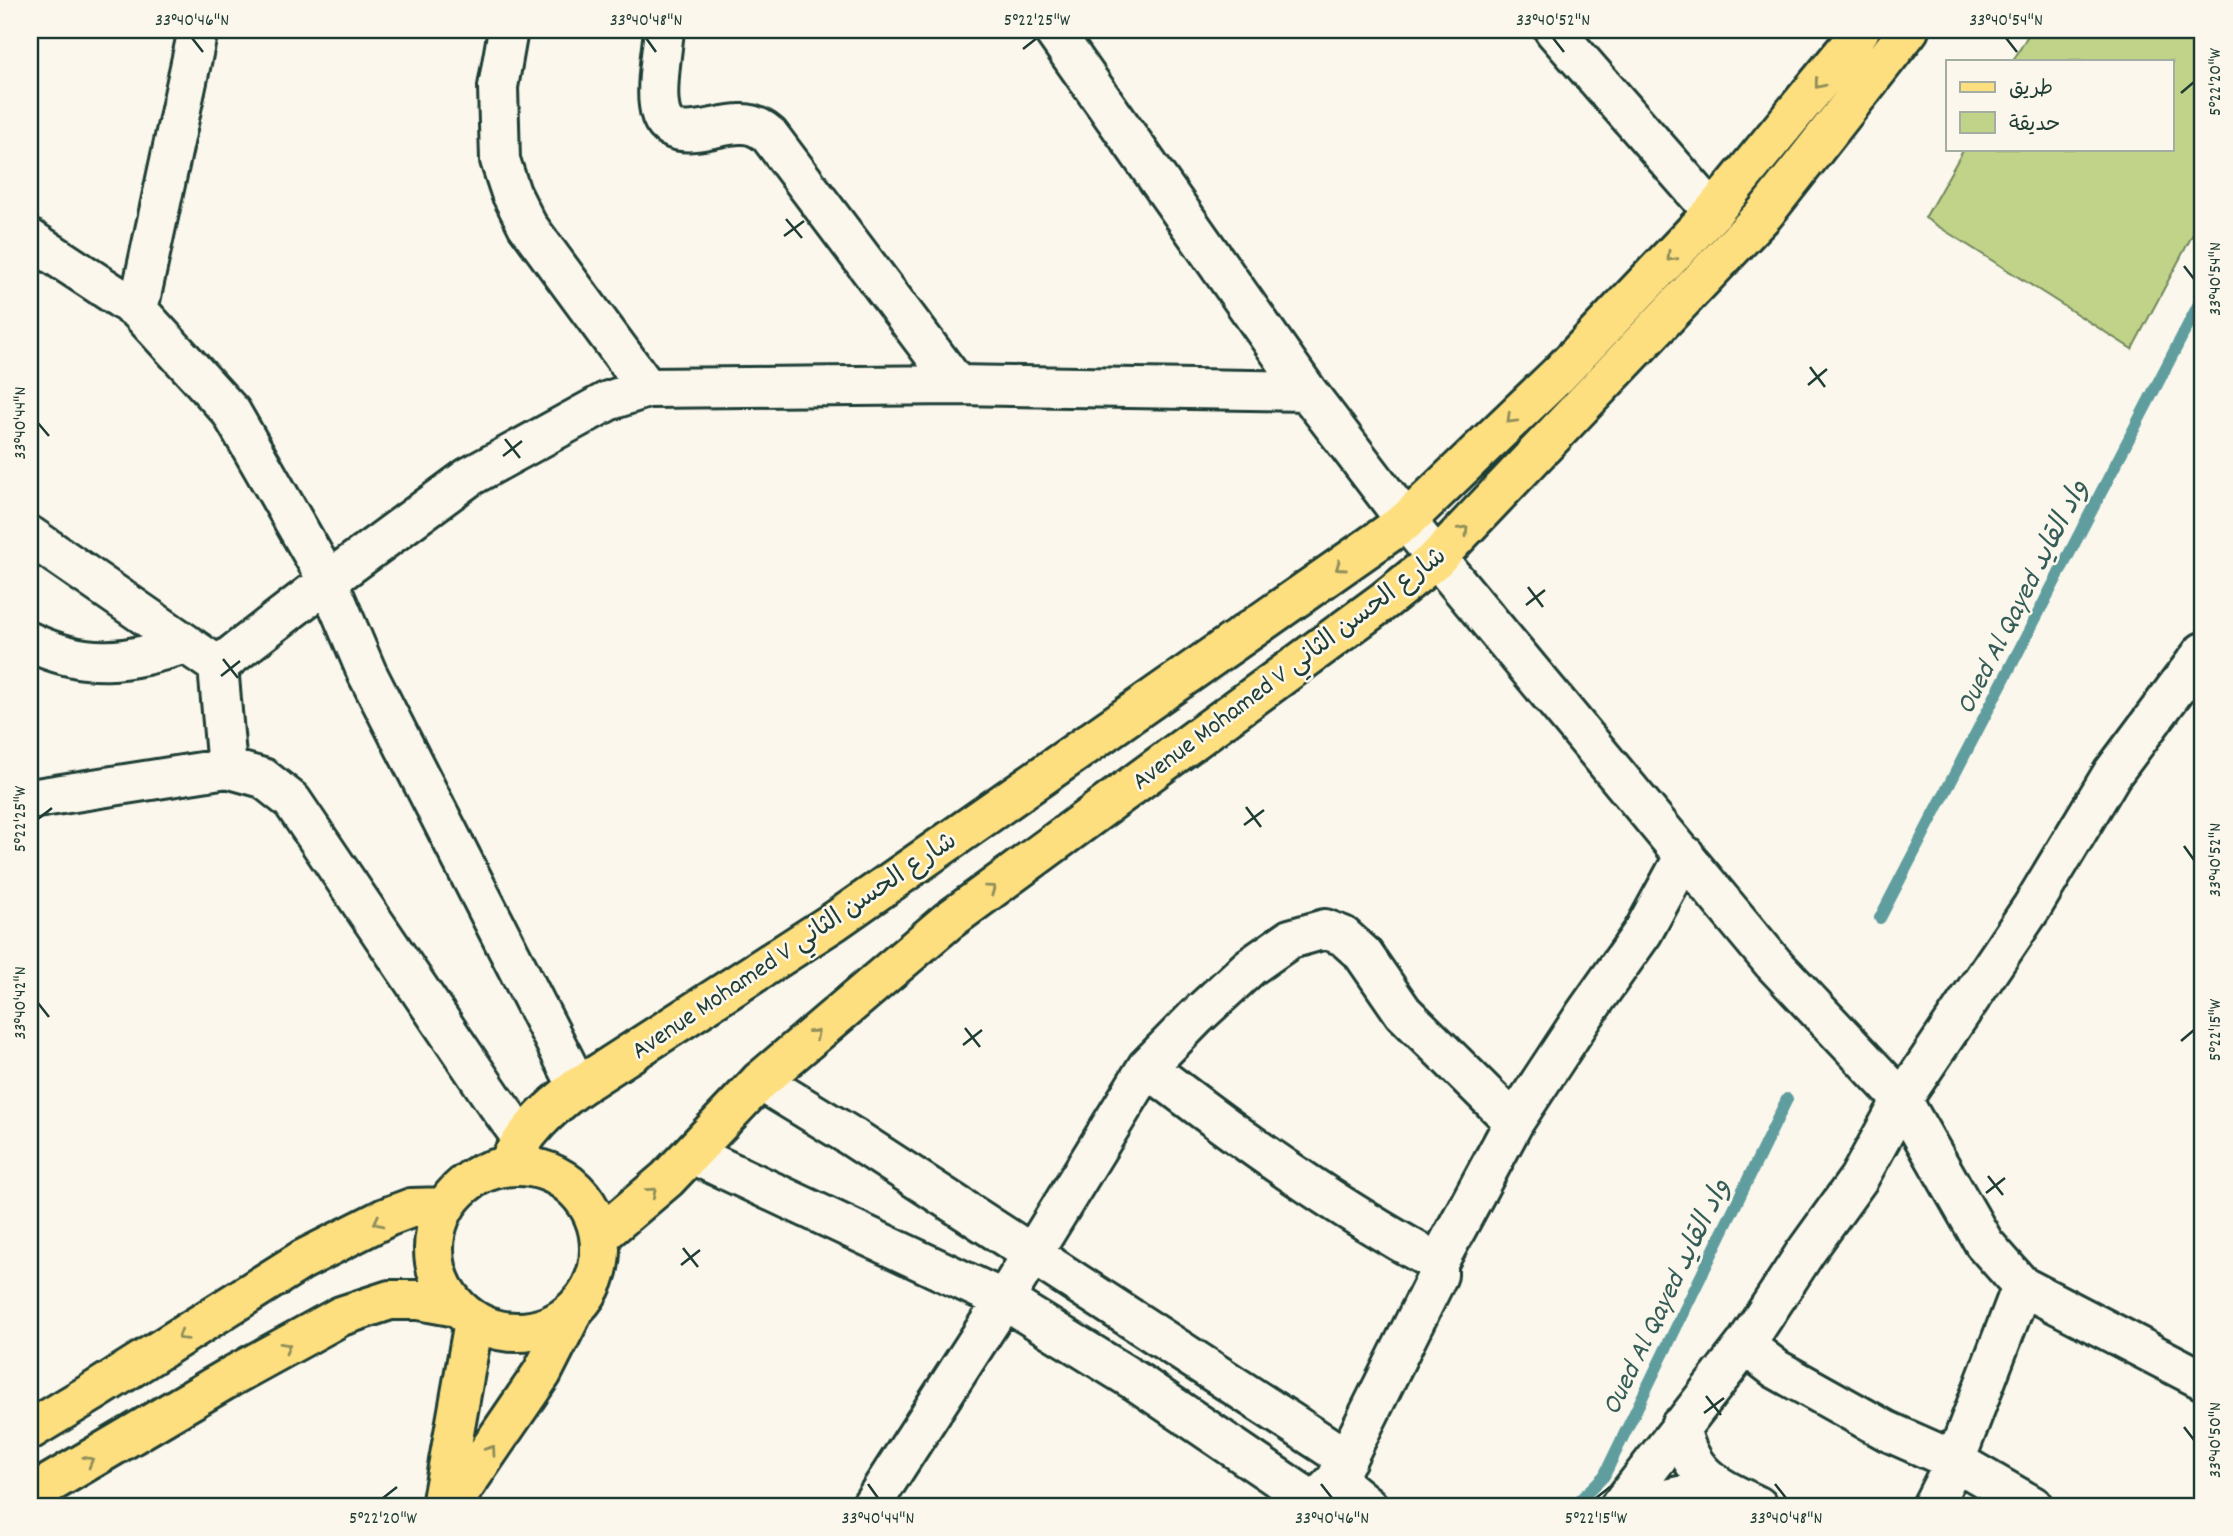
<svg xmlns="http://www.w3.org/2000/svg" width="2233" height="1536" font-family="Dekko,'Playpen Sans Arabic',sans-serif">
	<style>
		.green { fill: #c0d388; stroke: #70885e; stroke-width: 2 }
		.lines { fill: none; stroke-linecap: round; stroke-linejoin: round }
		.stream { stroke: #609d9f; stroke-width: 12 }
		.minor-casing { stroke: #1f3d34; stroke-width: 44 }
		.major-casing { stroke: #1f3d34; stroke-width: 44 }
		.highway-casing { stroke: #1f3d34; stroke-width: 44 }
		.minor { stroke: #fbf7ec; stroke-width: 38 }
		.major { stroke: #fedf80; stroke-width: 38 }
		.highway { stroke: #fedf80; stroke-width: 38 }
		.oneway { stroke: #8e8e5a }
		.ticks { fill: none; stroke: #1f3d34; stroke-width: 2.5 }
		.labels { text-anchor: middle; stroke-width: 5; stroke-linejoin: round; paint-order: stroke }
		.street-label { font-size: 26px; fill: #1f3d34; stroke: #fbf7ec }
		.water-label { font-size: 28px; font-style: italic; fill: #355d58; stroke: #fbf7ec }
		.neatline { fill: none; stroke: #1f3d34; stroke-width: 2.5 }
		.ticks-label { font-size: 18px; text-anchor: middle; fill: #1f3d34 }
	</style>
	<rect width="100%" height="100%" fill="#fbf7ec"/>
	<filter id="ink" filterUnits="userSpaceOnUse"><feTurbulence type="fractalNoise" baseFrequency=".0143" numOctaves="2"/><feDisplacementMap in="SourceGraphic" scale="14" xChannelSelector="R" yChannelSelector="G"/><feConvolveMatrix kernelMatrix="1 2 1 2 8 2 1 2 1" color-interpolation-filters="sRGB"/></filter>
	<g filter="url(#ink)">
		<path class="green" d="M2031,30h172v185l-71,134 -207,-131 39,-69h208v-88h-159z"/>
		<g class="lines">
			<path class="stream" d="M1880,918l323,-622
				M1574,1506l30,-30 183,-377"/>
			<g class="minor-casing">
				<path id="minor" d="M508,30l-10,57 2,73 11,33 16,32 120,163
					M664,30c-2,21 -8,55 -5,75 5,45 53,19 81,19 12,-1 21,4 29,11l188,250
					M1053,30l254,361 99,130 367,442 129,137 82,143 38,43 181,94
					M1554,30l159,182
					M30,239l108,71 93,102 97,169 39,92 211,414
					M138,310l60,-280
					M30,536l188,130 9,102
					M30,642c60,28 95,20 156,2
					M218,666l110,-85 141,-104 139,-76 39,-13 310,-3 350,6
					M30,799l197,-31 36,10 29,23 200,296 30,41
					M1147,1067c93,72 188,140 291,196
					M760,1081l92,56 495,322
					M692,1154l312,146 133,82 178,121
					M1680,1426c10,50 36,60 78,80
					M1336,1480l32,26
					M871,1506l133,-206 143,-233 50,-51 53,-49 40,-28 35,-10 18,7 20,18 40,58 111,110
					M1311,1506l25,-26 102,-205v-12l76,-141 71,-108 58,-82 42,-77
					M1620,1506l125,-161
					M1635,1506l84,-19
					M1932,1506l23,-45 67,-175
					M2033,1506l-78,-45 -68,-30 -111,-62 -31,-24 60,-92 54,-75 43,-78 130,-193 80,-133 91,-122"/>
			</g>
			<g class="major-casing">
				<path id="major" d="M441,1506l33,-185
					M451,1506l91,-133 32,-63"/>
			</g>
			<g class="highway-casing">
				<path id="highway" d="M507,1165c19,-34 40,-55 71,-78l257,-166 571,-400 153,-147 154,-162 137,-167 10,-15
					M434 1249a83 83 0 1 1 166 0a83 83 0 1 1-166 0Z
					M600,1236l67,-57 93,-98 188,-160 437,-321 51,-41 329,-346 144,-183
					M30,1430l63,-38 209,-132 85,-43 24,-9 33,-1
					M30,1495l200,-118 111,-61 49,-16h29l38,7"/>
			</g>
			<use href="#minor" class="minor"/>
			<use href="#major" class="major"/>
			<use href="#highway" class="highway"/>
		</g>
		<defs><path id="oneway-chevron" d="M-2-3.5L2.5 0L-2 3.5" fill="none" stroke-width="1.6" stroke-linecap="round" stroke-linejoin="round" transform="scale(1.75)"/></defs>
		<g class="oneway">
			<use href="#oneway-chevron" transform="translate(1819 84) rotate(129)"/>
			<use href="#oneway-chevron" transform="translate(1671 257) rotate(134)"/>
			<use href="#oneway-chevron" transform="translate(1511 419) rotate(136)"/>
			<use href="#oneway-chevron" transform="translate(1464 530) rotate(-46)"/>
			<use href="#oneway-chevron" transform="translate(1340 567) rotate(145)"/>
			<use href="#oneway-chevron" transform="translate(991 889) rotate(-36)"/>
			<use href="#oneway-chevron" transform="translate(815 1034) rotate(-41)"/>
			<use href="#oneway-chevron" transform="translate(652 1192) rotate(-40)"/>
			<use href="#oneway-chevron" transform="translate(378 1222) rotate(153)"/>
			<use href="#oneway-chevron" transform="translate(182 1336) rotate(148)"/>
			<use href="#oneway-chevron" transform="translate(286 1347) rotate(-29)"/>
			<use href="#oneway-chevron" transform="translate(491 1450) rotate(-55)"/>
			<use href="#oneway-chevron" transform="translate(89 1461) rotate(-30)"/>
		</g>
	</g>
	<path class="ticks" d="M192,38l11,14M646,38l10,14M1553,38l11,14M2006,38l11,14M1023,49l14,-11M2181,93l13,-11M786,219l16,19M784,236l20,-15M2184,266l10,13M1810,367l15,20M1808,385l19,-16M38,423l11,13M505,439l15,19M503,456l19,-15M1528,587l15,20M1526,605l19,-15M223,659l15,19M221,676l19,-15M1246,807l15,20M38,819l14,-11M1244,825l20,-15M2184,846l10,14M38,1003l11,14M965,1028l15,19M2181,1041l13,-11M963,1045l19,-15M1988,1176l15,19M1986,1193l19,-15M683,1248l15,19M681,1265l19,-15M1706,1396l15,19M1704,1413l20,-15M2184,1427l10,13M868,1484l10,14M1321,1484l11,14M1775,1484l11,14M383,1498l14,-11M1596,1498l14,-11"/>
	<g class="labels">
		<g class="street-label">
			<text transform="translate(1288 667) rotate(-37)" y="9">Avenue Mohamed V شارع الحسن الثاني</text>
			<text transform="translate(793 944) rotate(-34)" y="9">Avenue Mohamed V شارع الحسن الثاني</text>
		</g>
		<g class="water-label">
			<text transform="translate(2020 596) rotate(-63)" y="10">Oued Al Qayed واد القايد</text>
			<text transform="translate(1664 1296) rotate(-64)" y="10">Oued Al Qayed واد القايد</text>
		</g>
	</g>
	<rect width="2233" height="1536" fill="none" stroke="#fbf7ec" stroke-width="77"/>
	<rect x="1946" y="60" width="228" height="91" fill="#fbf7ec" stroke="#a3ada2" stroke-width="2"/>
	<rect x="1960" y="82" width="35" height="10" fill="#fedf80" stroke="#a3ada2" stroke-width="2"/>
	<text x="2009" y="94" font-size="21" fill="#1f3d34">طريق</text>
	<rect x="1960" y="112" width="35" height="21" fill="#c0d388" stroke="#a3ada2" stroke-width="2"/>
	<text x="2009" y="130" font-size="21" fill="#1f3d34">حديقة</text>
	<rect x="38" y="38" width="2156" height="1460" class="neatline"/>
	<g class="ticks-label">
		<text x="192" y="25">33°40'46"N</text>
		<text x="646" y="25">33°40'48"N</text>
		<text x="1037" y="25">5°22'25"W</text>
		<text x="1553" y="25">33°40'52"N</text>
		<text x="2006" y="25">33°40'54"N</text>
		<text transform="translate(2214 82) rotate(-90)" y="6">5°22'20"W</text>
		<text transform="translate(2214 279) rotate(-90)" y="6">33°40'54"N</text>
		<text transform="translate(19 423) rotate(-90)" y="6">33°40'44"N</text>
		<text transform="translate(19 819) rotate(-90)" y="6">5°22'25"W</text>
		<text transform="translate(2214 860) rotate(-90)" y="6">33°40'52"N</text>
		<text transform="translate(19 1003) rotate(-90)" y="6">33°40'42"N</text>
		<text transform="translate(2214 1030) rotate(-90)" y="6">5°22'15"W</text>
		<text transform="translate(2214 1440) rotate(-90)" y="6">33°40'50"N</text>
		<text x="383" y="1523">5°22'20"W</text>
		<text x="878" y="1523">33°40'44"N</text>
		<text x="1332" y="1523">33°40'46"N</text>
		<text x="1596" y="1523">5°22'15"W</text>
		<text x="1786" y="1523">33°40'48"N</text>
	</g>
</svg>
